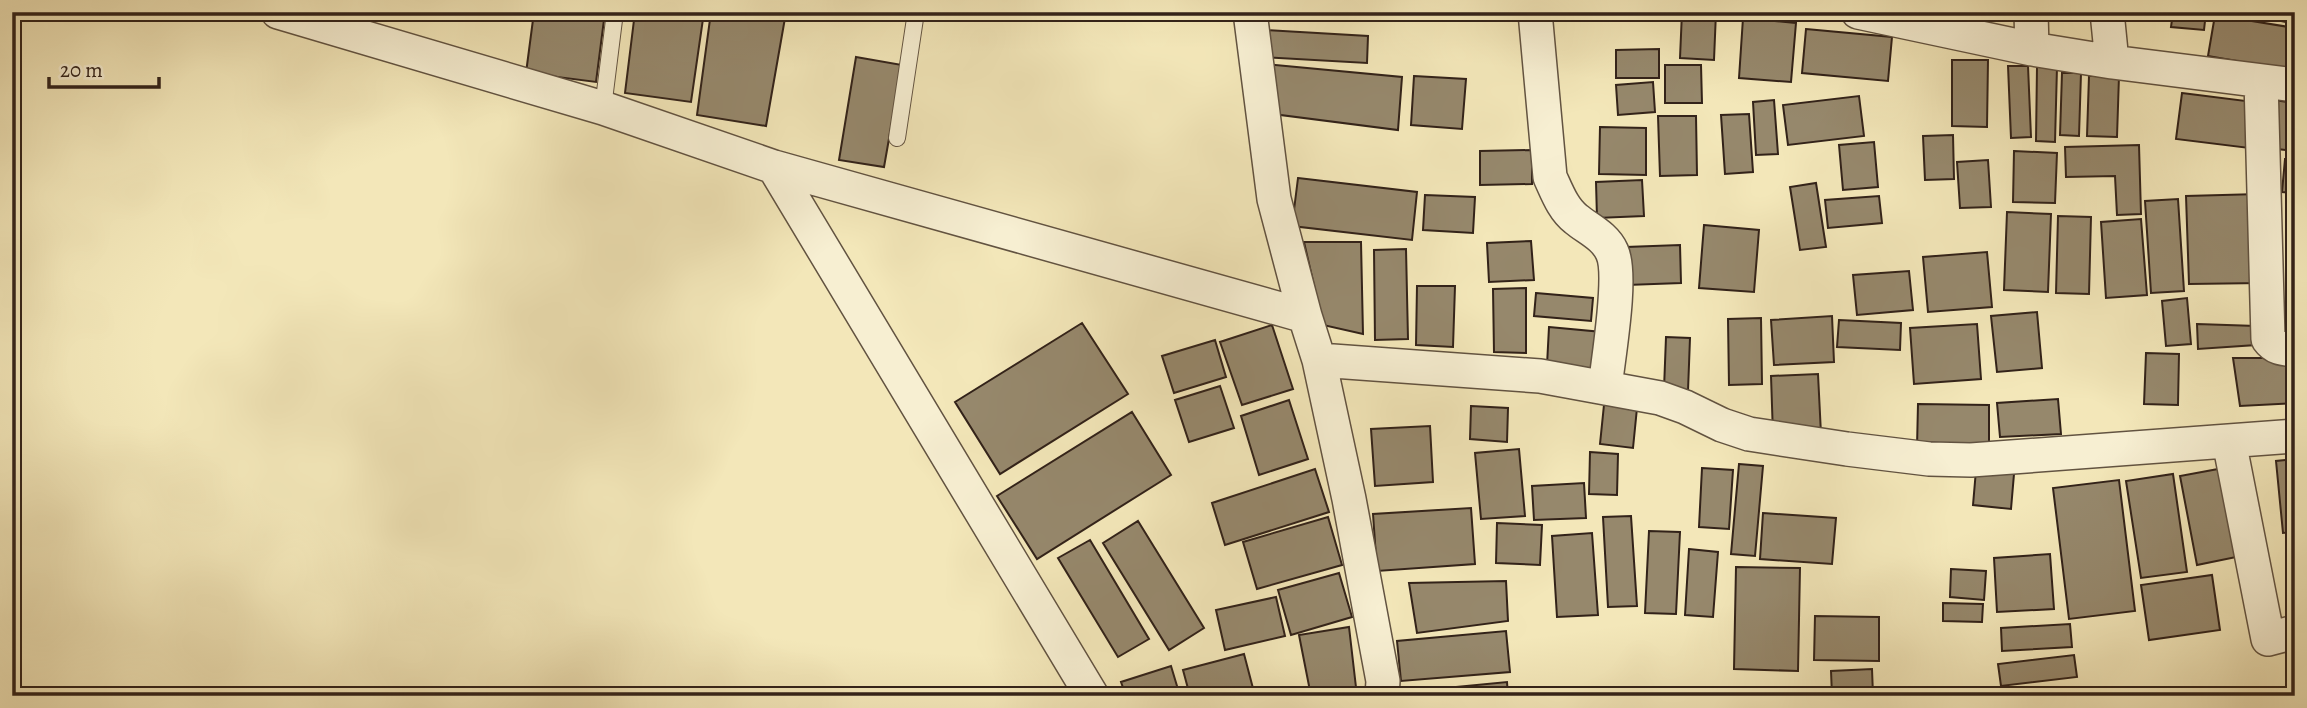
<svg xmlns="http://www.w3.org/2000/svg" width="2307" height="708" font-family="Alegreya,serif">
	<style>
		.building { fill: #96886c; stroke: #322219; stroke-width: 2 }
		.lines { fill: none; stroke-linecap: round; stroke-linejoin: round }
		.lane-casing { stroke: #625341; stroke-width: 18 }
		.street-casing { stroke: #625341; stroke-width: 36 }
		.lane { stroke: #f7efd2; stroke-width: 16 }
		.street { stroke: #f7efd2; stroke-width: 33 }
	</style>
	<rect width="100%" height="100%" fill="#f3e7b9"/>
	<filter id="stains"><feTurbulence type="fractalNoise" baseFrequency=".00286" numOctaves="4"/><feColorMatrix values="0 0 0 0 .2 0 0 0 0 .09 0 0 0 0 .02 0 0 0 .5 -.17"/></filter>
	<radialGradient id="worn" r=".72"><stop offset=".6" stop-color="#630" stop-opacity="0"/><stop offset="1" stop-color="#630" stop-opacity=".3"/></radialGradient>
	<path class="building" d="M534,12h71l-9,70 -70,-9z
		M635,12h69l-13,90 -66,-9z
		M711,12h41l33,6 -19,108 -69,-11z
		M1264,12h80v4l-79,2z
		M1682,12h34l-2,48 -34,-2z
		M2173,12h33l-2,18 -33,-3z
		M2238,12h57v12z
		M2215,15l80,13 -7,42 -80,-14z
		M1743,18l53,5 -5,59 -52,-4z
		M1806,29l86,8 -4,44 -86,-8z
		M1265,30l103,6 -1,27 -104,-6z
		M1659,49v29h-43v-28z
		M856,57l46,8 -18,102 -45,-7z
		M1952,60h36l-1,67 -35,-1z
		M1266,64l136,13 -4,53 -125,-16z
		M1665,65h36l1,38h-37z
		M2008,66h20l3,71 -20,1z
		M2037,67h20l-2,75 -19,-1z
		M2062,73h19l-2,63 -19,-1z
		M1414,76l52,3 -4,50 -51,-4z
		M2089,76h30l-2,61 -30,-1z
		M1653,82l2,30 -37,3 -2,-30z
		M2182,93l72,9 -5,46 -73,-9z
		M1859,96l5,40 -76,9 -5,-40z
		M1774,100l4,54 -22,1 -3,-53z
		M2273,100l22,3v48l-27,-3z
		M1749,114l4,58 -28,2 -4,-59z
		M1658,116h38l1,59 -37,1z
		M1600,127l46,1v47l-47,-1z
		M1953,135l1,44 -29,1 -2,-44z
		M1874,142l4,45 -35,3 -4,-45z
		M2139,145l2,69 -24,1 -2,-39 -49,1 -1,-30z
		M1532,150v34l-52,1v-34z
		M2014,151l43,2 -2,50 -42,-1z
		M2285,159l10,1v33l-13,-1z
		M1988,160l3,47 -31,1 -3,-46z
		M1298,178l119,14 -5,48 -120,-14z
		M1642,180l2,36 -47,2 -1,-36z
		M1816,183l10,64 -26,3 -10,-63z
		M2259,194l3,89 -73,1 -3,-88z
		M1425,195l50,2 -2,36 -50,-3z
		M1879,196l3,27 -54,5 -3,-28z
		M2178,199l6,92 -33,2 -6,-92z
		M2007,212l44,2 -3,78 -44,-2z
		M2058,216l33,1 -2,77 -33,-1z
		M2141,219l6,76 -41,3 -5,-76z
		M1704,225l55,5 -5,62 -55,-4z
		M1531,241l3,39 -45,2 -2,-39z
		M1304,242h57l2,92 -40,-9z
		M1680,245l1,38 -54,2 -1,-38z
		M1406,249l2,90 -33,1 -1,-90z
		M1987,252l5,55 -64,5 -5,-55z
		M1909,271l4,39 -56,5 -4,-40z
		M1417,286h38l-2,61 -37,-2z
		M1526,288v65l-32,-1 -1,-63z
		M1536,293l57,5 -2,23 -57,-5z
		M2187,298l4,46 -25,2 -4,-45z
		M2037,312l5,56 -45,4 -6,-56z
		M1832,316l2,46 -60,3 -3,-45z
		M1761,318l1,66 -33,1 -1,-66z
		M1839,320l62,3 -1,27 -63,-3z
		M1082,323l46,71 -128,80 -45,-72z
		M1977,324l4,55 -67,5 -4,-56z
		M2197,324l59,2v19l-58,4z
		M1272,325l21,64 -51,16 -22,-63z
		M1549,327l53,5 -1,38 -54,-5z
		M1666,337l24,1 -2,53 -24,-2z
		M1215,340l11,37 -52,16 -12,-37z
		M2146,353l33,1 -1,51 -34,-1z
		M2233,358h62v45l-55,3z
		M1818,374l3,60 -48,1 -2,-59z
		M1220,386l14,42 -45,14 -14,-42z
		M1605,395l33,3 -5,50 -33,-4z
		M2058,399l3,35 -61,3 -3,-34z
		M1289,400l19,59 -49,16 -18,-59z
		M1918,404l71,1v43l-72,-1z
		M1471,406l37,2 -1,34 -37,-3z
		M1132,412l39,63 -134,84 -40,-63z
		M1430,426l3,56 -58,4 -4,-57z
		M1519,449l6,67 -44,3 -6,-66z
		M1590,452l28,2 -1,41 -28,-1z
		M2295,459v73l-12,1 -7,-72z
		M1739,464l24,2 -8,90 -24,-2z
		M2229,467l17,88 -49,10 -17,-89z
		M1702,468l31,2 -4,59 -30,-2z
		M1315,469l14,43 -104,33 -13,-42z
		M1976,470l38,4 -3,35 -38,-4z
		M2173,474l14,98 -46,6 -15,-97z
		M2119,480l16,131 -66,8 -16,-131z
		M1584,483l2,35 -52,2 -2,-34z
		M1471,508l4,56 -98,7 -4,-57z
		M1763,513l73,5 -4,46 -72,-5z
		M1631,516l6,90 -29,1 -5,-90z
		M1328,517l14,48 -85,24 -14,-47z
		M1138,521l66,107 -35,22 -66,-107z
		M1497,523l45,2 -2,40 -44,-2z
		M1649,531l31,1 -4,82 -31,-1z
		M1592,533l6,82 -41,2 -5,-81z
		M1090,540l59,99 -31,18 -60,-99z
		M1689,549l29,3 -5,65 -28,-2z
		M2050,554l4,55 -57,3 -3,-54z
		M1736,567l64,1 -2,103 -64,-2z
		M1951,569l35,2 -2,29 -34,-3z
		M1339,573l13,44 -61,18 -13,-45z
		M2212,575l8,55 -71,10 -8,-55z
		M1506,581l2,40 -91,12 -8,-50z
		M1276,597l9,39 -60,14 -9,-40z
		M1943,603l40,1 -1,18 -39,-1z
		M1815,616l64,1v44l-65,-1z
		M2070,624l2,23 -70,4 -1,-23z
		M1349,627l8,69h-46l-12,-61z
		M1506,631l4,41 -109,9 -4,-40z
		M1244,654l11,42h-65l-7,-26z
		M2074,655l3,22 -76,9 -3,-22z
		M1171,666l9,30h-54l-5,-14z
		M1872,669l1,26 -41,1 -1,-25z
		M1507,682l1,14h-102l-1,-4z"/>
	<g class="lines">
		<g class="lane-casing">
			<path id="lane" d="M603,108l12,-96
				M897,138l19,-126"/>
		</g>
		<g class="street-casing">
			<path id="street" d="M278,12l325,96 171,59 531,149
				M1250,12l24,187 31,117 14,44 30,139 34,182 -1,15
				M1535,12l15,165c7,15 13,32 26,42 12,10 29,17 36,33 11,23 -4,107 -7,136
				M1858,12l174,37 80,13 183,23
				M2031,12l1,37
				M2107,12l5,50
				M2261,81l7,258c7,10 16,10 27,11
				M774,167l318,529
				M1319,360l221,16 120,22 25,9 37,18 27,9 98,15 82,10 42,1 324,-24
				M2229,441l39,198 27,-7"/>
		</g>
		<use href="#lane" class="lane"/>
		<use href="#street" class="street"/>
	</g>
	<rect width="2307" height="708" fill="none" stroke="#f3e7b9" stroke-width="42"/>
	<rect x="14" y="14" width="2279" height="680" fill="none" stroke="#322219" stroke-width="3.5"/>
	<rect x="21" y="21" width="2265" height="666" fill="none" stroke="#322219" stroke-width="2"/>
	<path d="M49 77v10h110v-10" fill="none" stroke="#322219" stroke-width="3.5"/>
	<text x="60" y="77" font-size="21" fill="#322219" stroke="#f7efd2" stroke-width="5" paint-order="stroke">20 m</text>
	<rect width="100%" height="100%" filter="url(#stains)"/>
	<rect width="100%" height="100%" fill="url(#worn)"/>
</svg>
